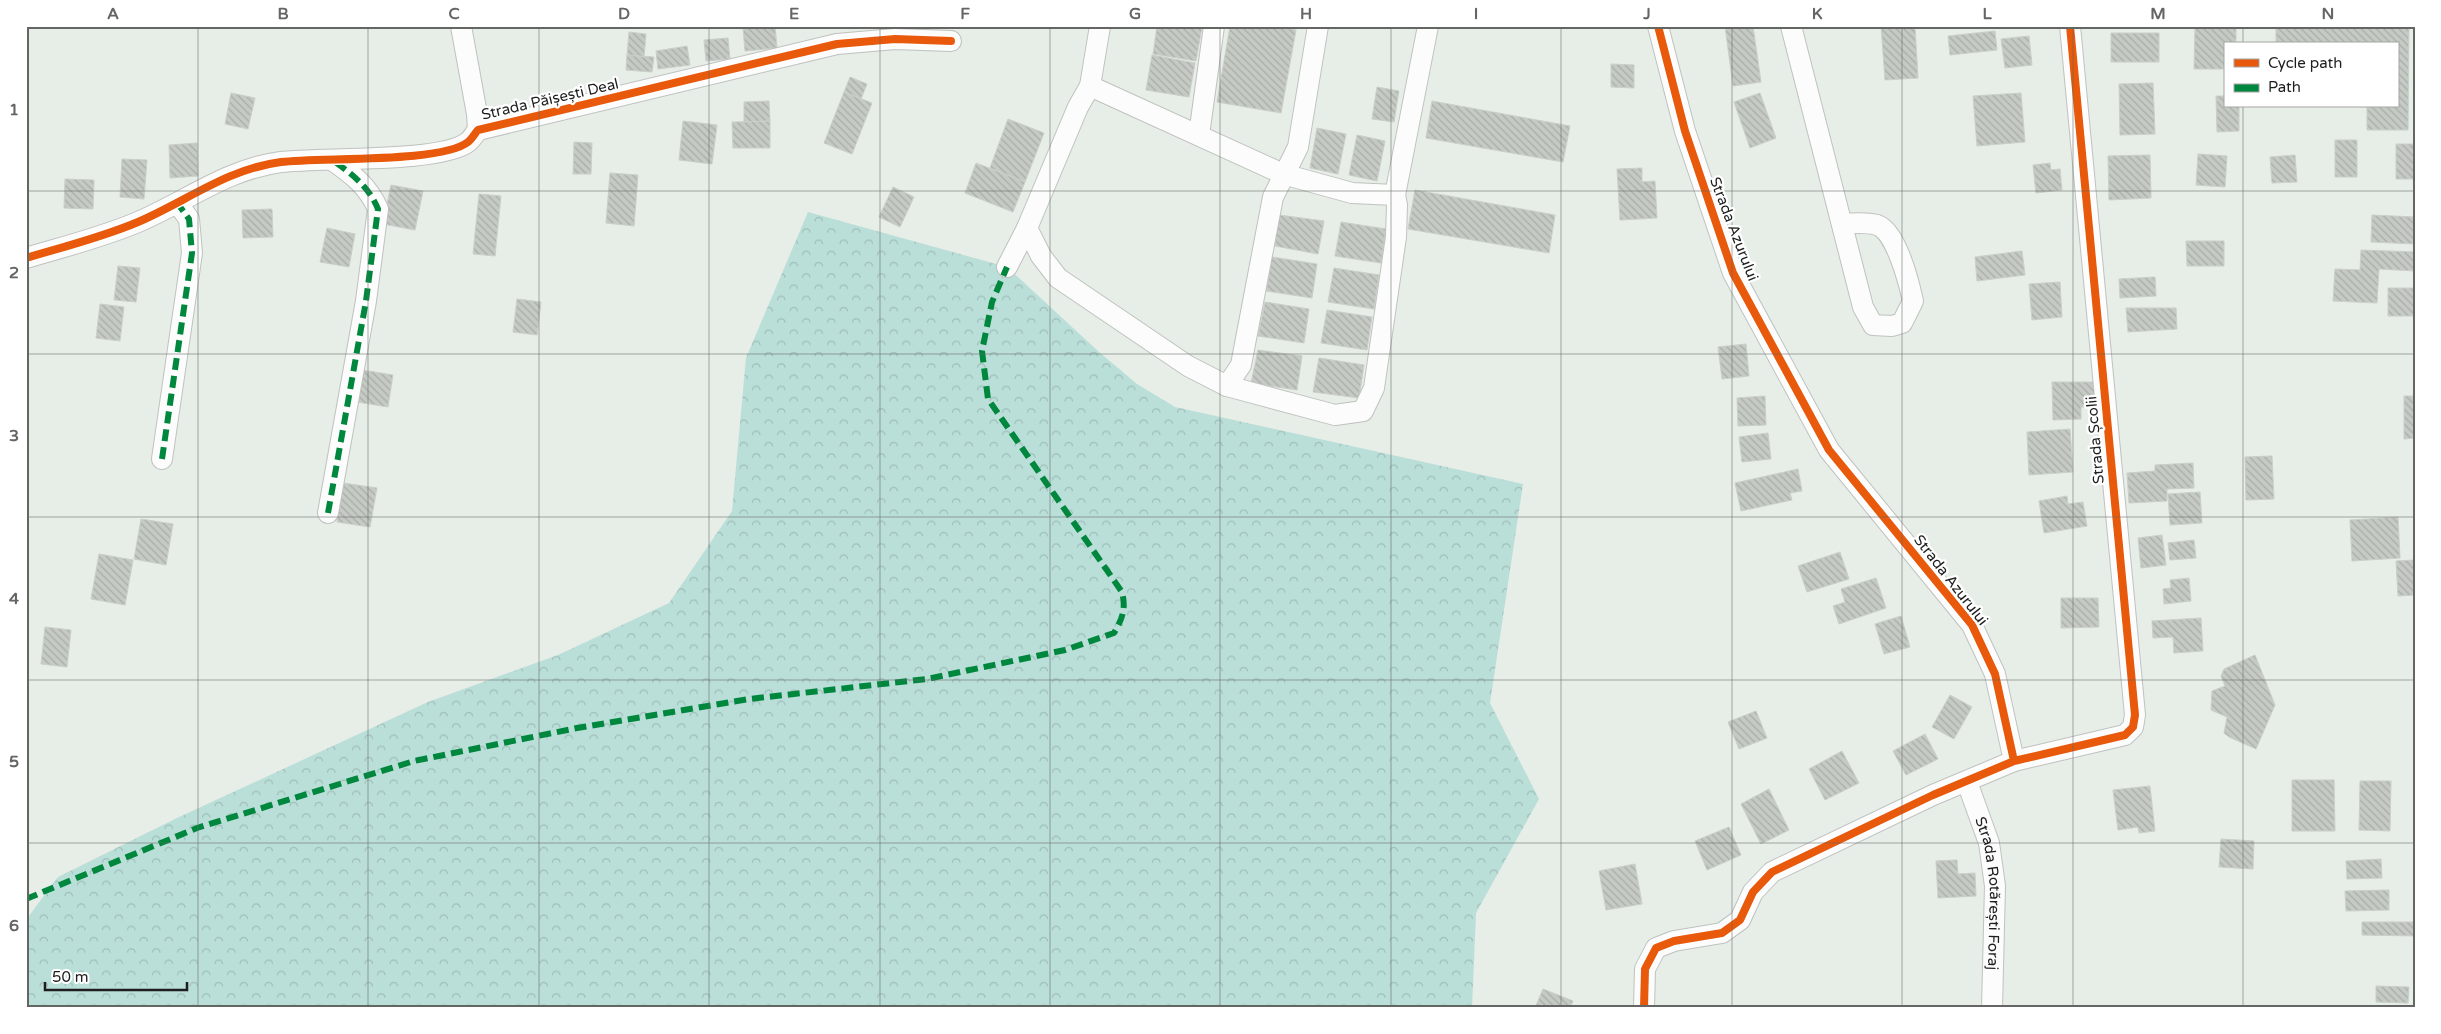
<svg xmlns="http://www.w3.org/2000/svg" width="2441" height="1034" font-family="'Varela Round',sans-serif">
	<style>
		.forest { fill: url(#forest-crowns) }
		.building { fill: url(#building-back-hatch); stroke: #cad0c8 }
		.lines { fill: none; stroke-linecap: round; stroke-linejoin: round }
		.minor-casing { stroke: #bfc2bf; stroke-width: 22 }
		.minor { stroke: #fbfcfb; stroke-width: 20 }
		.quiet { stroke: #00873e; stroke-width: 6; stroke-dasharray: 12 6; stroke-linecap: butt }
		.cycleway-casing { stroke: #fff; stroke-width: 11 }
		.cycleway { stroke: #e8590c; stroke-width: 8 }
		.grid { fill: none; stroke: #646664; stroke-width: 1; stroke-opacity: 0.55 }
		.labels { text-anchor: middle; stroke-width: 4.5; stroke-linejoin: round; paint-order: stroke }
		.street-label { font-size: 15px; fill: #1e1e1e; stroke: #fff }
		.neatline { fill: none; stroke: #646664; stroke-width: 2 }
		.grid-label { font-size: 16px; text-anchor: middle; font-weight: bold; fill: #646664 }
	</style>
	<defs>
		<pattern id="forest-crowns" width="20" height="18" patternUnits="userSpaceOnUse" patternTransform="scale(1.25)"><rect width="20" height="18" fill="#baded8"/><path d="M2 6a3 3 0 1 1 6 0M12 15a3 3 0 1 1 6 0" fill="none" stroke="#9fbeb9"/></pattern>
		<pattern id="building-back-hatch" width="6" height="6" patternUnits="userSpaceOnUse" patternTransform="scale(1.25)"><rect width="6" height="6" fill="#c5cac4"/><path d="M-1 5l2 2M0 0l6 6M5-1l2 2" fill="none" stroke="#a9ada8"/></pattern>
	</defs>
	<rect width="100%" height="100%" fill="#e7ede7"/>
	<path class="forest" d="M808,212l199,55 92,85 38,32 38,23 348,77 -33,219 49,96 -63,114 -4,95h-1446v-88l32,-43 119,-59 251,-116 130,-47 111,-52 63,-92 14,-153z"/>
	<path class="building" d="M758,26h17l2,22 -32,3 -2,-23z
		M1157,26l45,1 -6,34 -43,-7z
		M1230,26h44l22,4 -15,83 -64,-11z
		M1725,26h28l8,56 -28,4z
		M1881,26h34l3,52 -33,2z
		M2195,26h41v18h-11v25h-31z
		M2276,26h133l-1,104h-41v-24h30v-62h-121z
		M1995,31l2,19 -47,5 -2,-19z
		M629,32l17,2 -2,23 -17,-2z
		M2111,33h48v29h-48z
		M2029,36l3,29 -27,3 -4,-29z
		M728,38l2,21 -24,2 -2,-21z
		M687,46l3,19 -32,4 -2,-18z
		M627,55l27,2 -2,15 -26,-2z
		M1152,55l43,8 -6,34 -43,-7z
		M1611,64l23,1v23l-23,-1z
		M850,77l17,7 -6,15 -17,-7z
		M2153,83l2,51 -35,1 -1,-51z
		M1377,87l22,4 -5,31 -22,-3z
		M844,92l28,11 -20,51 -28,-11z
		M231,93l24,5 -7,31 -23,-5z
		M1760,93l16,45 -26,10 -16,-46z
		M2021,93l4,49 -48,4 -4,-50z
		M2216,96h9v10h14v25l-22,1z
		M769,101l1,20 -26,1v-20z
		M1432,101l138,25 -7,36 -137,-24z
		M1008,119l36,14 -19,49 -35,-14z
		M683,121l34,4 -5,39 -33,-4z
		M770,121v27h-37l-1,-26z
		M1317,128l29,6 -8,40 -28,-6z
		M1357,135l28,6 -8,40 -28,-6z
		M2335,140h22v37h-22z
		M574,142l18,1 -1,31h-18z
		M197,143l1,33 -28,2 -1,-33z
		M2396,144h19v35h-19z
		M2198,154l29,2 -2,31 -29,-2z
		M2150,155l1,43 -42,2 -1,-44z
		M2295,155l2,27 -25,1 -2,-26z
		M122,159l25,1 -3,39 -24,-2z
		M976,163l49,19 -12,30 -48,-19z
		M2050,163l1,7 9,-1 2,21 -26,3 -3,-28z
		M1642,168v14l13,-1 2,37 -37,2 -3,-51z
		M610,173l28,2 -4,51 -28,-3z
		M65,179l29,1 -1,29 -29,-1z
		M391,185l32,6 -8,39 -32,-6z
		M893,187l21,10 -14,30 -21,-10z
		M1415,190l140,25 -6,38 -141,-24z
		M479,194l22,2 -6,60 -22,-2z
		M272,209l1,28 -30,1 -1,-28z
		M1279,215l45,6 -6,33 -43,-8z
		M2372,215l43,2v27l-44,-2z
		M1341,222l45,7 -5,34 -46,-7z
		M327,228l28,6 -6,33 -29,-5z
		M2186,241h38v25h-37z
		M2361,250l54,2v19l-36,-2 -2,34 -44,-2 2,-32 25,1z
		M2022,251l3,24 -48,6 -2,-24z
		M1272,257l45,7 -5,34 -46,-7z
		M118,266l22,2 -4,34 -22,-2z
		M1334,268l45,7 -5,34 -46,-7z
		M2155,277l1,19 -36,2 -1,-19z
		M2060,282l2,35 -30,3 -3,-36z
		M2388,288h27v28h-27z
		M517,299l24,3 -4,33 -24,-3z
		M1265,302l44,7 -5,34 -46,-7z
		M100,304l24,3 -4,34 -24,-3z
		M2126,308h50l1,21 -49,3z
		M1327,310l45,7 -5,33 -46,-7z
		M1746,344l3,32 -27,3 -4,-32z
		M1258,350l44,6 -5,34 -46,-7z
		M1319,358l45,7 -5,33 -46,-6z
		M362,370l31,5 -5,32 -31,-5z
		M2052,382h42l1,25h-14v12l-28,1z
		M1765,396l1,29 -28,1 -1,-28z
		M2404,396h11v42l-11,1z
		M2070,429l3,43 -44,3 -2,-43z
		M1768,433l3,26 -29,3 -3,-25z
		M2272,456l2,43 -28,1 -1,-43z
		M2193,463l1,25 -27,1v12l-38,2 -2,-30 28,-2v-6z
		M1798,469l4,22 -12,2 2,7 -51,11 -6,-28z
		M343,483l34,5 -7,39 -33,-5z
		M2200,492l2,31 -32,2 -2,-31z
		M2067,496l1,8 15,-2 4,24 -43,7 -5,-32z
		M2398,517l2,41 -48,3 -2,-41z
		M141,519l32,5 -7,41 -32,-6z
		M2162,535l4,30 -25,3 -3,-30z
		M2194,540l2,18 -26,2 -2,-17z
		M1840,552l9,27 -42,13 -9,-26z
		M99,554l34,6 -8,45 -34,-6z
		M2415,560v35l-17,1 -2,-35z
		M1876,578l10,30 -47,16 -6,-18 12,-4 -4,-13z
		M2189,578l2,23 -27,3 -1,-15 8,-1 -1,-8z
		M2061,598h37l1,29 -38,1z
		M1901,616l9,31 -26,7 -9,-30z
		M2201,618l2,33 -29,2 -1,-16 -20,1 -1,-17z
		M45,627l26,3 -4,37 -26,-3z
		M2255,655l20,50 -19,44 -27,-12 -5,-4 3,-16 -16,-7 1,-19 13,-5 -4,-10 3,-7z
		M1950,695l22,12 -18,32 -22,-12z
		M1756,711l11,27 -28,11 -11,-27z
		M1925,734l13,25 -32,16 -13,-24z
		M1842,751l17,32 -34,17 -16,-31z
		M2292,780h42l1,51h-43z
		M2360,781h31l-1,50 -31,-1z
		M2150,786l5,45 -16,2 -1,-6 -20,3 -5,-40z
		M1769,789l20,41 -28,14 -20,-40z
		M1729,827l12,28 -34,15 -12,-29z
		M2221,839l33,2 -1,28 -34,-2z
		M2381,859l1,19 -35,1 -1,-18z
		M1957,860l1,14 17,-1 1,23 -38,2 -2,-37z
		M1635,864l7,40 -36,6 -7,-39z
		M2389,890v20l-43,1 -1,-20z
		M2362,922h53v14l-53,-1z
		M2376,986l33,1 -1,16 -32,-1z
		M1543,989l30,12 -3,7h-35z"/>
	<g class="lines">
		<g class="minor-casing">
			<g id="minor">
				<path d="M461,26l16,88 1,16"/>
				<path d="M1658,26l27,105 48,142 96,177 143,175 23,49 19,87"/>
				<path d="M1791,26l72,281 10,18 19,1 10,-3 11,-22c-4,-18 -17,-70 -36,-76 -11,-3 -24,-2 -35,-1"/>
				<path d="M1090,86l193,88 69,19 43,2 33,-169"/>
				<path d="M1199,135l15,-109"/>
				<path d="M1027,228l14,28 17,22 130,88 39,20 108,29 28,-4 11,-23 22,-151 1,-32 -2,-10"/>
				<path d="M26,258c37,-11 77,-21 112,-36 49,-21 89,-53 143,-60 39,-5 161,1 187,-20 4,-3 7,-9 10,-12l359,-86 58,-5 56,2"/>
				<path d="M1007,267l20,-39 51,-121 12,-21 10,-60"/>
				<path d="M1227,386l14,-21 32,-168 25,-50 20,-121"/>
				<path d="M162,459l30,-206 -3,-34 -11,-15"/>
				<path d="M328,513l38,-212 12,-92c-10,-23 -26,-35 -46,-49"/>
				<path id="s1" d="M1967,782l22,61 6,43 -3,122"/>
				<path d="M1644,1008l1,-39 11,-21 18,-7 48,-8 18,-13 13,-28 19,-20 161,-77 81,-34 111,-26 8,-8 2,-12 -65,-689"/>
			</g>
		</g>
		<use href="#minor" class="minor"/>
		<path class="quiet" d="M162,459l30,-206 -3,-34 -11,-15
			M328,513l38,-212 12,-92c-9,-22 -25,-34 -44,-48
			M26,899l171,-71 217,-67 163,-33 172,-29 178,-20 138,-29 49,-17c9,-15 12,-25 8,-41l-134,-193 -6,-48 10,-49 15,-35"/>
		<g class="cycleway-casing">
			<path id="cycleway" d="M1658,26l27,105 48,142 96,177 143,175 23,49 19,87
				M26,258c37,-11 77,-21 112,-36 49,-21 89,-53 143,-60 39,-5 161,1 187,-20 4,-3 7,-9 10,-12l359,-86 58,-5 56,2
				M1644,1008l1,-39 11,-21 18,-7 48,-8 18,-13 13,-28 19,-20 161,-77 81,-34 111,-26 8,-8 2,-12 -65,-689"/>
		</g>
		<use href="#cycleway" class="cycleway"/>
	</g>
	<path class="grid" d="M198,26v982M368,26v982M539,26v982M709,26v982M880,26v982M1050,26v982M1220,26v982M1391,26v982M1561,26v982M1732,26v982M1902,26v982M2073,26v982M2243,26v18M2243,106v902M26,191h2389M26,354h2389M26,517h2389M26,680h2389M26,843h2389"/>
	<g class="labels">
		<g class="street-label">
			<text transform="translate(550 99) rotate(-13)" y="5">Strada Păișești Deal</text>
			<text transform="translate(1734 229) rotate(69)" y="5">Strada Azurului</text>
			<text transform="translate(2095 440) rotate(-95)" y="5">Strada Școlii</text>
			<text transform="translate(1951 580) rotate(52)" y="5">Strada Azurului</text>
			<text dy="5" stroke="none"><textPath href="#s1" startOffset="115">Strada Rotărești Foraj</textPath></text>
		</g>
	</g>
	<rect width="2441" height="1034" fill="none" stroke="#ffffff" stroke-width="55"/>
	<rect x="2224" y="42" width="175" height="65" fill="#ffffff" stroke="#a5a5a5"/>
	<rect x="2234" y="59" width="25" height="8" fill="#e8590c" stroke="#a5a5a5"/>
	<text x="2268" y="68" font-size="15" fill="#1e1e1e">Cycle path</text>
	<rect x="2234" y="84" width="25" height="8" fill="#00873e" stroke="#a5a5a5"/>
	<text x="2268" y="92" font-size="15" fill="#1e1e1e">Path</text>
	<path d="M45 982v8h142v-8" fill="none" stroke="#1e1e1e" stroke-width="2.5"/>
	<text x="52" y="982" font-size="15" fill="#1e1e1e" stroke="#ffffff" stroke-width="4" paint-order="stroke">50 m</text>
	<rect x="28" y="28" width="2386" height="978" class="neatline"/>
	<g class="grid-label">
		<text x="113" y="19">A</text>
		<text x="283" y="19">B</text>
		<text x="454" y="19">C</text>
		<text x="624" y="19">D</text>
		<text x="794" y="19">E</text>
		<text x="965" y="19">F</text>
		<text x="1135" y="19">G</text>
		<text x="1306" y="19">H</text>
		<text x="1476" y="19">I</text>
		<text x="1647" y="19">J</text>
		<text x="1817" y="19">K</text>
		<text x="1987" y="19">L</text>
		<text x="2158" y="19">M</text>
		<text x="2328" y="19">N</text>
		<text x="14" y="115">1</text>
		<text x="14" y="278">2</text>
		<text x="14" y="441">3</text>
		<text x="14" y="604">4</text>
		<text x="14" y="767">5</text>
		<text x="14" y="931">6</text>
	</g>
</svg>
